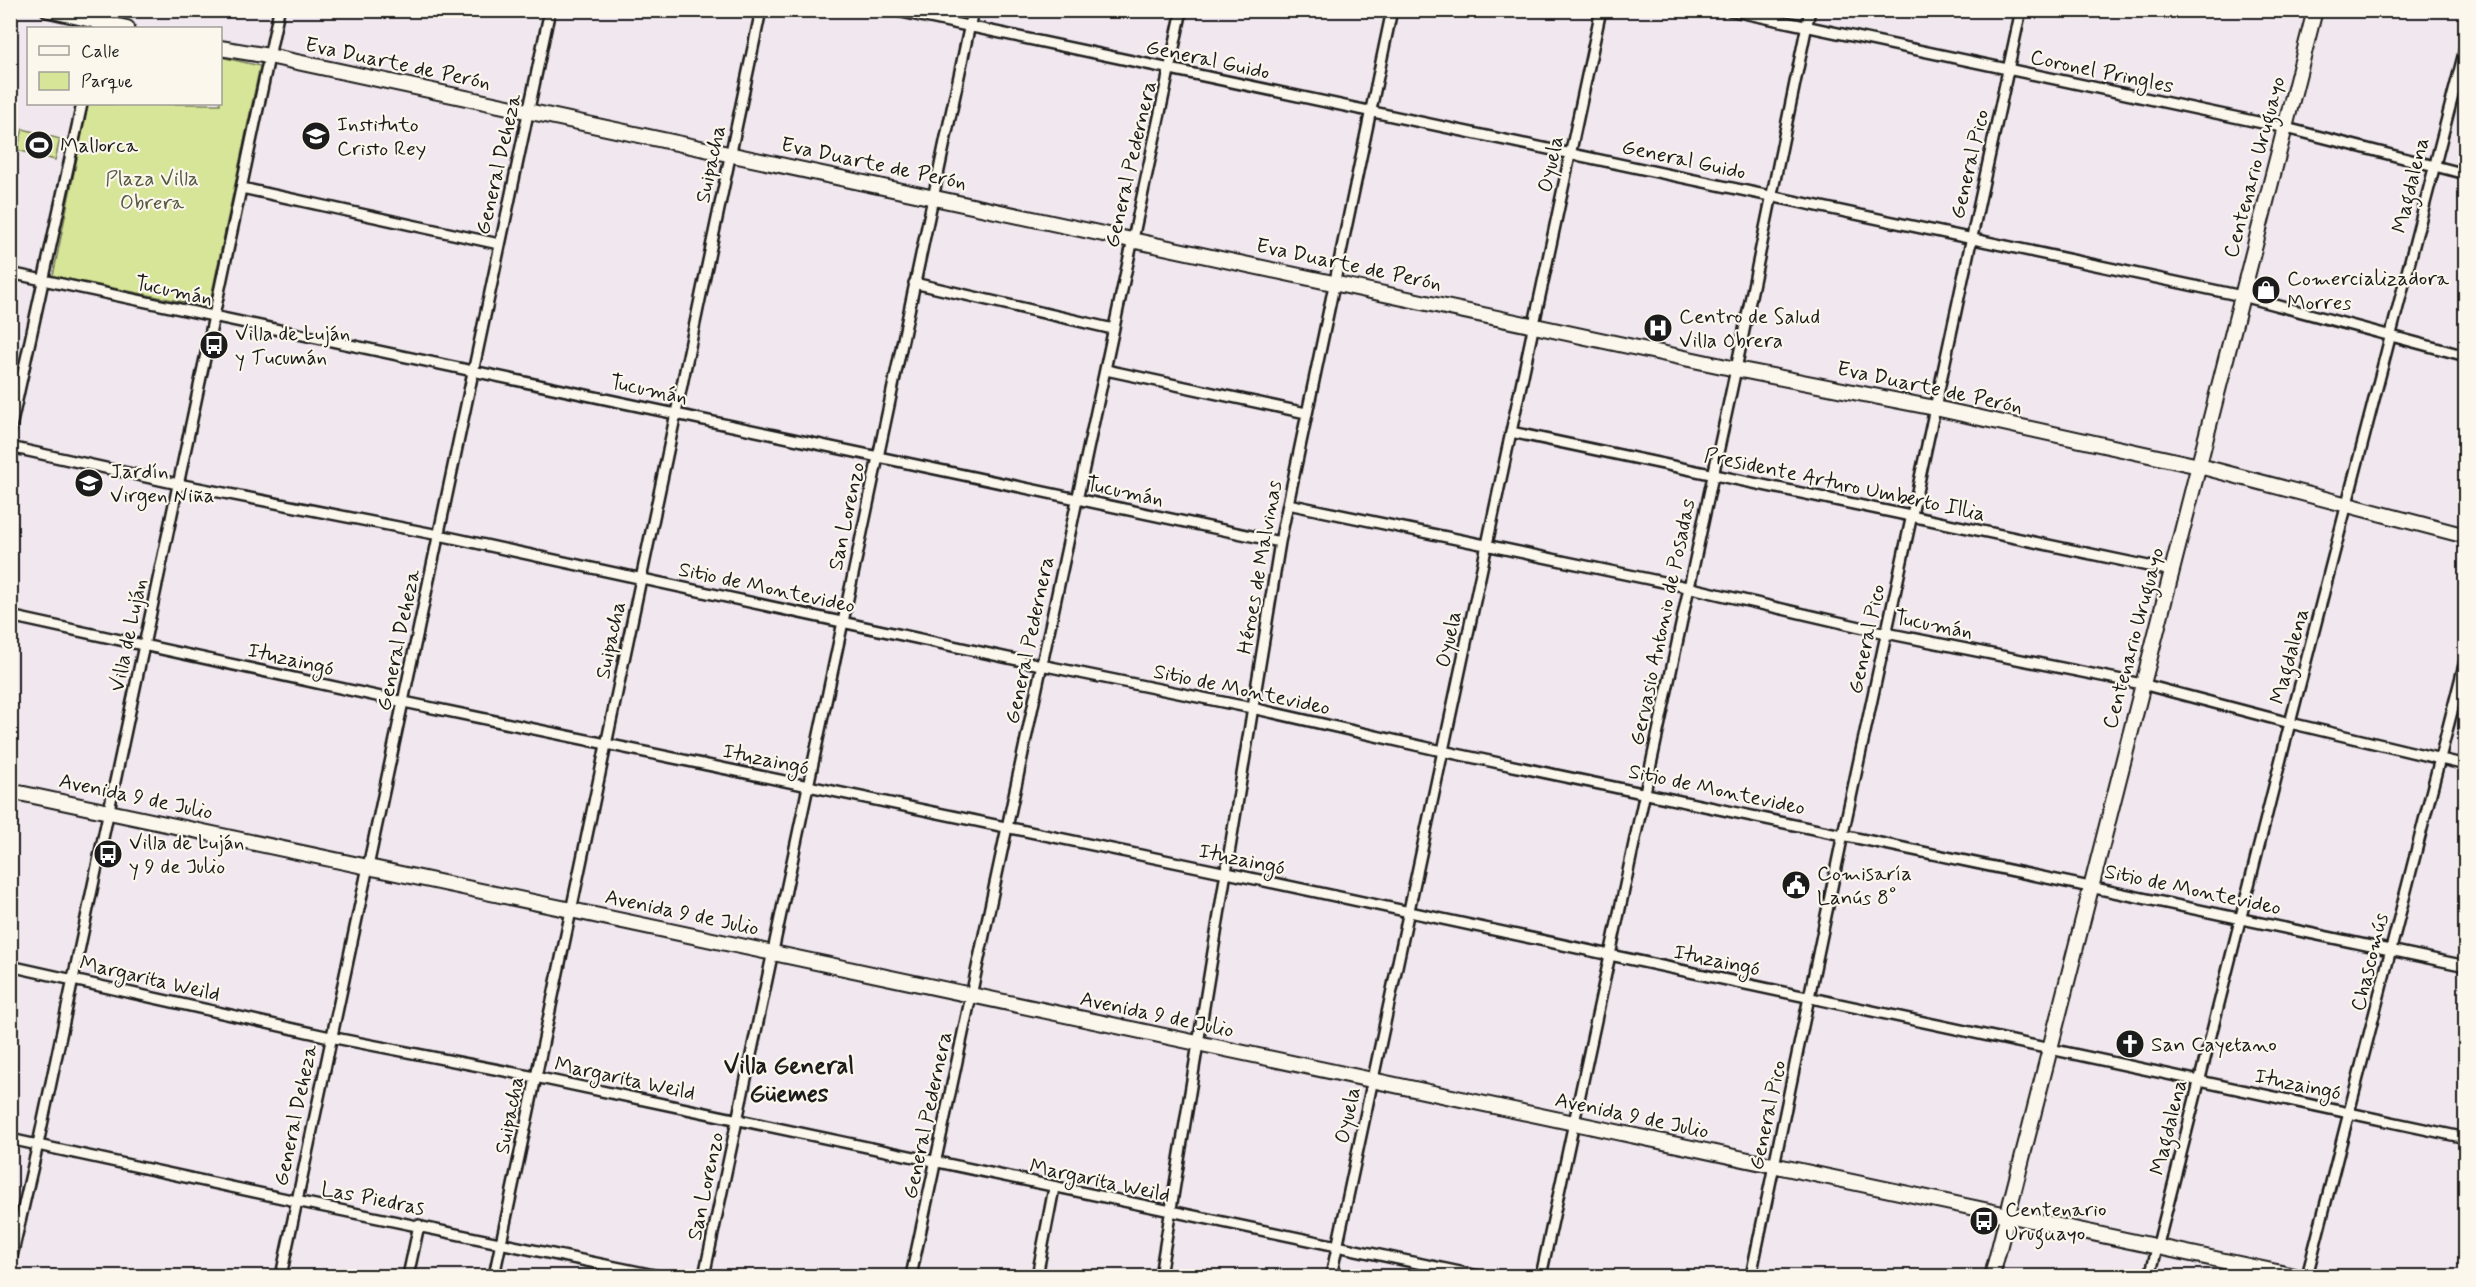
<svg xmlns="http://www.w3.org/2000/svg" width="2476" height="1287" font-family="Mynerve,sans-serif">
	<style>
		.green { fill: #d7e598; stroke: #7a805a; stroke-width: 1.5 }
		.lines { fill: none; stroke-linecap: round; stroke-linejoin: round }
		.street-casing { stroke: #1c1c1c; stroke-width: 14 }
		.secondary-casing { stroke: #1c1c1c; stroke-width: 18 }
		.street { stroke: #fbf7ec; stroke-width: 9 }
		.secondary { stroke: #fbf7ec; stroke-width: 14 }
		.labels { text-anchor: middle; stroke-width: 4.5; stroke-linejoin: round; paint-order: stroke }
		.street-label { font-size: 21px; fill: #1c1c1c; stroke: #fbf7ec }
		.poi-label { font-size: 21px; fill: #1c1c1c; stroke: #fbf7ec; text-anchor: start }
		.park-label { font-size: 21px; fill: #545841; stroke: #fbf7ec }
		.quarter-label { font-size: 24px; font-weight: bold; fill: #1c1c1c; stroke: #fbf7ec }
	</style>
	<rect width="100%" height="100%" fill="#f1e7ee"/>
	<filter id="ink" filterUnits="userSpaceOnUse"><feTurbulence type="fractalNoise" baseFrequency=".0167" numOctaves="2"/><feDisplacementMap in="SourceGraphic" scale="12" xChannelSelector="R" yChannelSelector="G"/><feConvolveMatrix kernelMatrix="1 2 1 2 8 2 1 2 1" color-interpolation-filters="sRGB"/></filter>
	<g filter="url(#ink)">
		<path class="green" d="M221,57l39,9 -51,241 -156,-31 35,-172h132z
			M23,129l37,10 -5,21 -38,-10z"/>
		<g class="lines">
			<g class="street-casing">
				<path id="street" d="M892,10l1350,286 224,60
					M1729,10l557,118 180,46
					M98,28l4,-18
					M242,188l257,56
					M10,273l1270,269
					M914,283l199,46
					M1106,370l200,43
					M10,432l72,-328
					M1511,432l661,139
					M10,447l168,37 261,51 602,130 211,43 190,43 1024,215
					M1288,504l399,83 199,46 256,51 148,39 176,42
					M10,616l394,86 823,171 1239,265
					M10,966l320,71 205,40 944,199
					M10,1139l286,62 363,75
					M10,1265l28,-121 241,-1134
					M281,1276l269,-1266
					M408,1276l11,-51
					M494,1276l267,-1266
					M704,1276l269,-1266
					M911,1276l271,-1266
					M1037,1276l17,-88
					M1160,1276l120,-734 112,-532
					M1331,1276l270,-1266
					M1541,1276l195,-907 74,-359
					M1751,1276l92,-442 178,-824
					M2150,1276l140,-553 176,-678
					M2307,1276l159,-619
					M2465,1276l1,-2"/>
			</g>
			<g class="secondary-casing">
				<path id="secondary" d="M48,10l79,18
					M220,48l49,8 1467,313 199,39 264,58 267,70
					M10,791l2285,485
					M1992,1276l323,-1266"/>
			</g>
			<use href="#street" class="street"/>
			<use href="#secondary" class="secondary"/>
		</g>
	</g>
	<defs>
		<g id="school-disc" transform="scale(1.5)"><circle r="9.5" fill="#1c1c1c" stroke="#fbf7ec"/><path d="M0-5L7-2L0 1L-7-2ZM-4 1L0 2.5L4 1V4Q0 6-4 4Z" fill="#fff"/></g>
		<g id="stadium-disc" transform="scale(1.5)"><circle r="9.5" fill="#1c1c1c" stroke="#fbf7ec"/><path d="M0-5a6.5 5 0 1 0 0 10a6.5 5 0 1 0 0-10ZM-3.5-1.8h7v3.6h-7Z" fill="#fff"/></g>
		<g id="shop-disc" transform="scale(1.5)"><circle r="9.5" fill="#1c1c1c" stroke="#fbf7ec"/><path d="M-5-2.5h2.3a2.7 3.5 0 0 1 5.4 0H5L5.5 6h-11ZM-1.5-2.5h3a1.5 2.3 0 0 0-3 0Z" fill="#fff"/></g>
		<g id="hospital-disc" transform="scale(1.5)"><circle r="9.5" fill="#1c1c1c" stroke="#fbf7ec"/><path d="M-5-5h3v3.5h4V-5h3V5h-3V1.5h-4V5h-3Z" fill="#fff"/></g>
		<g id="bus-disc" transform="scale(1.5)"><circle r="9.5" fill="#1c1c1c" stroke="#fbf7ec"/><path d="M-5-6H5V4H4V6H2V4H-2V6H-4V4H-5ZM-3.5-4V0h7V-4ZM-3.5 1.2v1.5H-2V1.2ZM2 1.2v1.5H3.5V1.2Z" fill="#fff"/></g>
		<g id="civic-disc" transform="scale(1.5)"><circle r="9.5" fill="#1c1c1c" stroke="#fbf7ec"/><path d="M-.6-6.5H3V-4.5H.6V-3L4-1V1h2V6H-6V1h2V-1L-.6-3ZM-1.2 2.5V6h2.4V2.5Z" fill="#fff"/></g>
		<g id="church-disc" transform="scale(1.5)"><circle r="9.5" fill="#1c1c1c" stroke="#fbf7ec"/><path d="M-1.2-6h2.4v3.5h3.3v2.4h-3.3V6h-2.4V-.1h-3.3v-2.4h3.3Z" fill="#fff"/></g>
	</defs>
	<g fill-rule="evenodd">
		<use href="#school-disc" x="316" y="136"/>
		<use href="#stadium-disc" x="39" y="145"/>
		<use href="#shop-disc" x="2266" y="290"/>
		<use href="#hospital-disc" x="1658" y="328"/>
		<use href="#bus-disc" x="214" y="345"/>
		<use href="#school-disc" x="89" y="483"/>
		<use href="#bus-disc" x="108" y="854"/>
		<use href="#civic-disc" x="1796" y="885"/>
		<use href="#church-disc" x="2130" y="1044"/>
		<use href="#bus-disc" x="1984" y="1221"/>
	</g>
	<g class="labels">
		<g class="street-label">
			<text transform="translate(1208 59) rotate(12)" y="7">General Guido</text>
			<text transform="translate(398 63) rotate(12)" y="7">Eva Duarte de Perón</text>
			<text transform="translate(2102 71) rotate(12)" y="7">Coronel Pringles</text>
			<text transform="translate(1684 159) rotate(12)" y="7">General Guido</text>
			<text transform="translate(874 163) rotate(12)" y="7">Eva Duarte de Perón</text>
			<text transform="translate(498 164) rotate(-77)" y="7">General Deheza</text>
			<text transform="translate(710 164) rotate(-78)" y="7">Suipacha</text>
			<text transform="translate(1130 164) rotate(-77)" y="7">General Pedernera</text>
			<text transform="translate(1550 164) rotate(-78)" y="7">Oyuela</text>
			<text transform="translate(1969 164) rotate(-77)" y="7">General Pico</text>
			<text transform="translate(2254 167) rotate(-75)" y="7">Centenario Uruguayo</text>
			<text transform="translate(2410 185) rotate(-76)" y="7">Magdalena</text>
			<text transform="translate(1349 264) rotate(12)" y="7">Eva Duarte de Perón</text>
			<text transform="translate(174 290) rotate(12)" y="7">Tucumán</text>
			<text transform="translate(1930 387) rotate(12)" y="7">Eva Duarte de Perón</text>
			<text transform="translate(649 389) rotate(12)" y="7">Tucumán</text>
			<text transform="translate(1845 484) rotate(12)" y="7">Presidente Arturo Umberto Illia</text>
			<text transform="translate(1125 491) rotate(12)" y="7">Tucumán</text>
			<text transform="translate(846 516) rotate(-78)" y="7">San Lorenzo</text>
			<text transform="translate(1259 567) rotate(-80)" y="7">Héroes de Malvinas</text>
			<text transform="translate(767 587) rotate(12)" y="7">Sitio de Montevideo</text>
			<text transform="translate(1662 622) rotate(-78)" y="7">Gervasio Antonio de Posadas</text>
			<text transform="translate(1934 624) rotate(11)" y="7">Tucumán</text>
			<text transform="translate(128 635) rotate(-78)" y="7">Villa de Luján</text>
			<text transform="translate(2133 638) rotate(-75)" y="7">Centenario Uruguayo</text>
			<text transform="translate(1448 639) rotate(-78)" y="7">Oyuela</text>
			<text transform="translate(1866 639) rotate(-78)" y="7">General Pico</text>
			<text transform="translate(398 640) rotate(-78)" y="7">General Deheza</text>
			<text transform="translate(610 640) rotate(-78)" y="7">Suipacha</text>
			<text transform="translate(1029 640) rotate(-78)" y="7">General Pedernera</text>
			<text transform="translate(2289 656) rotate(-75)" y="7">Magdalena</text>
			<text transform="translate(291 659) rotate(13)" y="7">Ituzaingó</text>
			<text transform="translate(1242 689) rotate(12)" y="7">Sitio de Montevideo</text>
			<text transform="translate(766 759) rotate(12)" y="7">Ituzaingó</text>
			<text transform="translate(1717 789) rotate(12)" y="7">Sitio de Montevideo</text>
			<text transform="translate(136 796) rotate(12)" y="7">Avenida 9 de Julio</text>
			<text transform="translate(1242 859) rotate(12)" y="7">Ituzaingó</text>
			<text transform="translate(2193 889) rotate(12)" y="7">Sitio de Montevideo</text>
			<text transform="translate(682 912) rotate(12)" y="7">Avenida 9 de Julio</text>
			<text transform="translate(1717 960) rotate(12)" y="7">Ituzaingó</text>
			<text transform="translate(2369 962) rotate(-76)" y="7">Chascomús</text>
			<text transform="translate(150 978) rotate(13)" y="7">Margarita Weild</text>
			<text transform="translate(1157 1014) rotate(12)" y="7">Avenida 9 de Julio</text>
			<text transform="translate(625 1078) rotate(12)" y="7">Margarita Weild</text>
			<text transform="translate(2298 1084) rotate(12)" y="7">Ituzaingó</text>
			<text transform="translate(295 1115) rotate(-78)" y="7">General Deheza</text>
			<text transform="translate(509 1115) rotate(-79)" y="7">Suipacha</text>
			<text transform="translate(927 1115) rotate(-78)" y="7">General Pedernera</text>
			<text transform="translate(1347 1115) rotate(-78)" y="7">Oyuela</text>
			<text transform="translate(1632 1115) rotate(12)" y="7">Avenida 9 de Julio</text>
			<text transform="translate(1767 1115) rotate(-78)" y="7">General Pico</text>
			<text transform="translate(2168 1127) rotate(-76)" y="7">Magdalena</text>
			<text transform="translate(1100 1180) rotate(12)" y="7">Margarita Weild</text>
			<text transform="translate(705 1186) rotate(-78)" y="7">San Lorenzo</text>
			<text transform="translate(373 1198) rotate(11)" y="7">Las Piedras</text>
		</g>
		<g class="poi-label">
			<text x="337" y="131">Instituto<tspan x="337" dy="24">Cristo Rey</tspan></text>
			<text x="60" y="152">Mallorca</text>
			<text x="2287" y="285">Comercializadora<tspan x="2287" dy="24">Morres</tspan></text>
			<text x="1679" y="323">Centro de Salud<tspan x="1679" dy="24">Villa Obrera</tspan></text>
			<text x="235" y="340">Villa de Luján<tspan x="235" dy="24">y Tucumán</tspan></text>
			<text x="110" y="478">Jardín<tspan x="110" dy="24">Virgen Niña</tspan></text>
			<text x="129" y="849">Villa de Luján<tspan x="129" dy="24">y 9 de Julio</tspan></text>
			<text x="1817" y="880">Comisaría<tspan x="1817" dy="24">Lanús 8°</tspan></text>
			<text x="2151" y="1051">San Cayetano</text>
			<text x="2005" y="1216">Centenario<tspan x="2005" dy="24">Uruguayo</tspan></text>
		</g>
		<g class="park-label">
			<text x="152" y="185">Plaza Villa<tspan x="152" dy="24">Obrera</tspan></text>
		</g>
		<g class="quarter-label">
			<text x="789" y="1073">Villa General<tspan x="789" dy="28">Güemes</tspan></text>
		</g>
	</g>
	<rect width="2476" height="1287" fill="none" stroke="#fbf7ec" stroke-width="36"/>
	<rect x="18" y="18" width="2440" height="1251" fill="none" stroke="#1c1c1c" stroke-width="2" filter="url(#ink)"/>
	<rect x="27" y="27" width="195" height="78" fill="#fbf7ec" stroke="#a29f99" stroke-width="1.5"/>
	<rect x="39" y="46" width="30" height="9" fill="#fbf7ec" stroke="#a29f99" stroke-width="1.5"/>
	<text x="81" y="57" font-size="18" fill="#1c1c1c">Calle</text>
	<rect x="39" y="72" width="30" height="18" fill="#d7e598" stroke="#a29f99" stroke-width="1.5"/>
	<text x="81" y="87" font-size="18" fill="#1c1c1c">Parque</text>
</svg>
